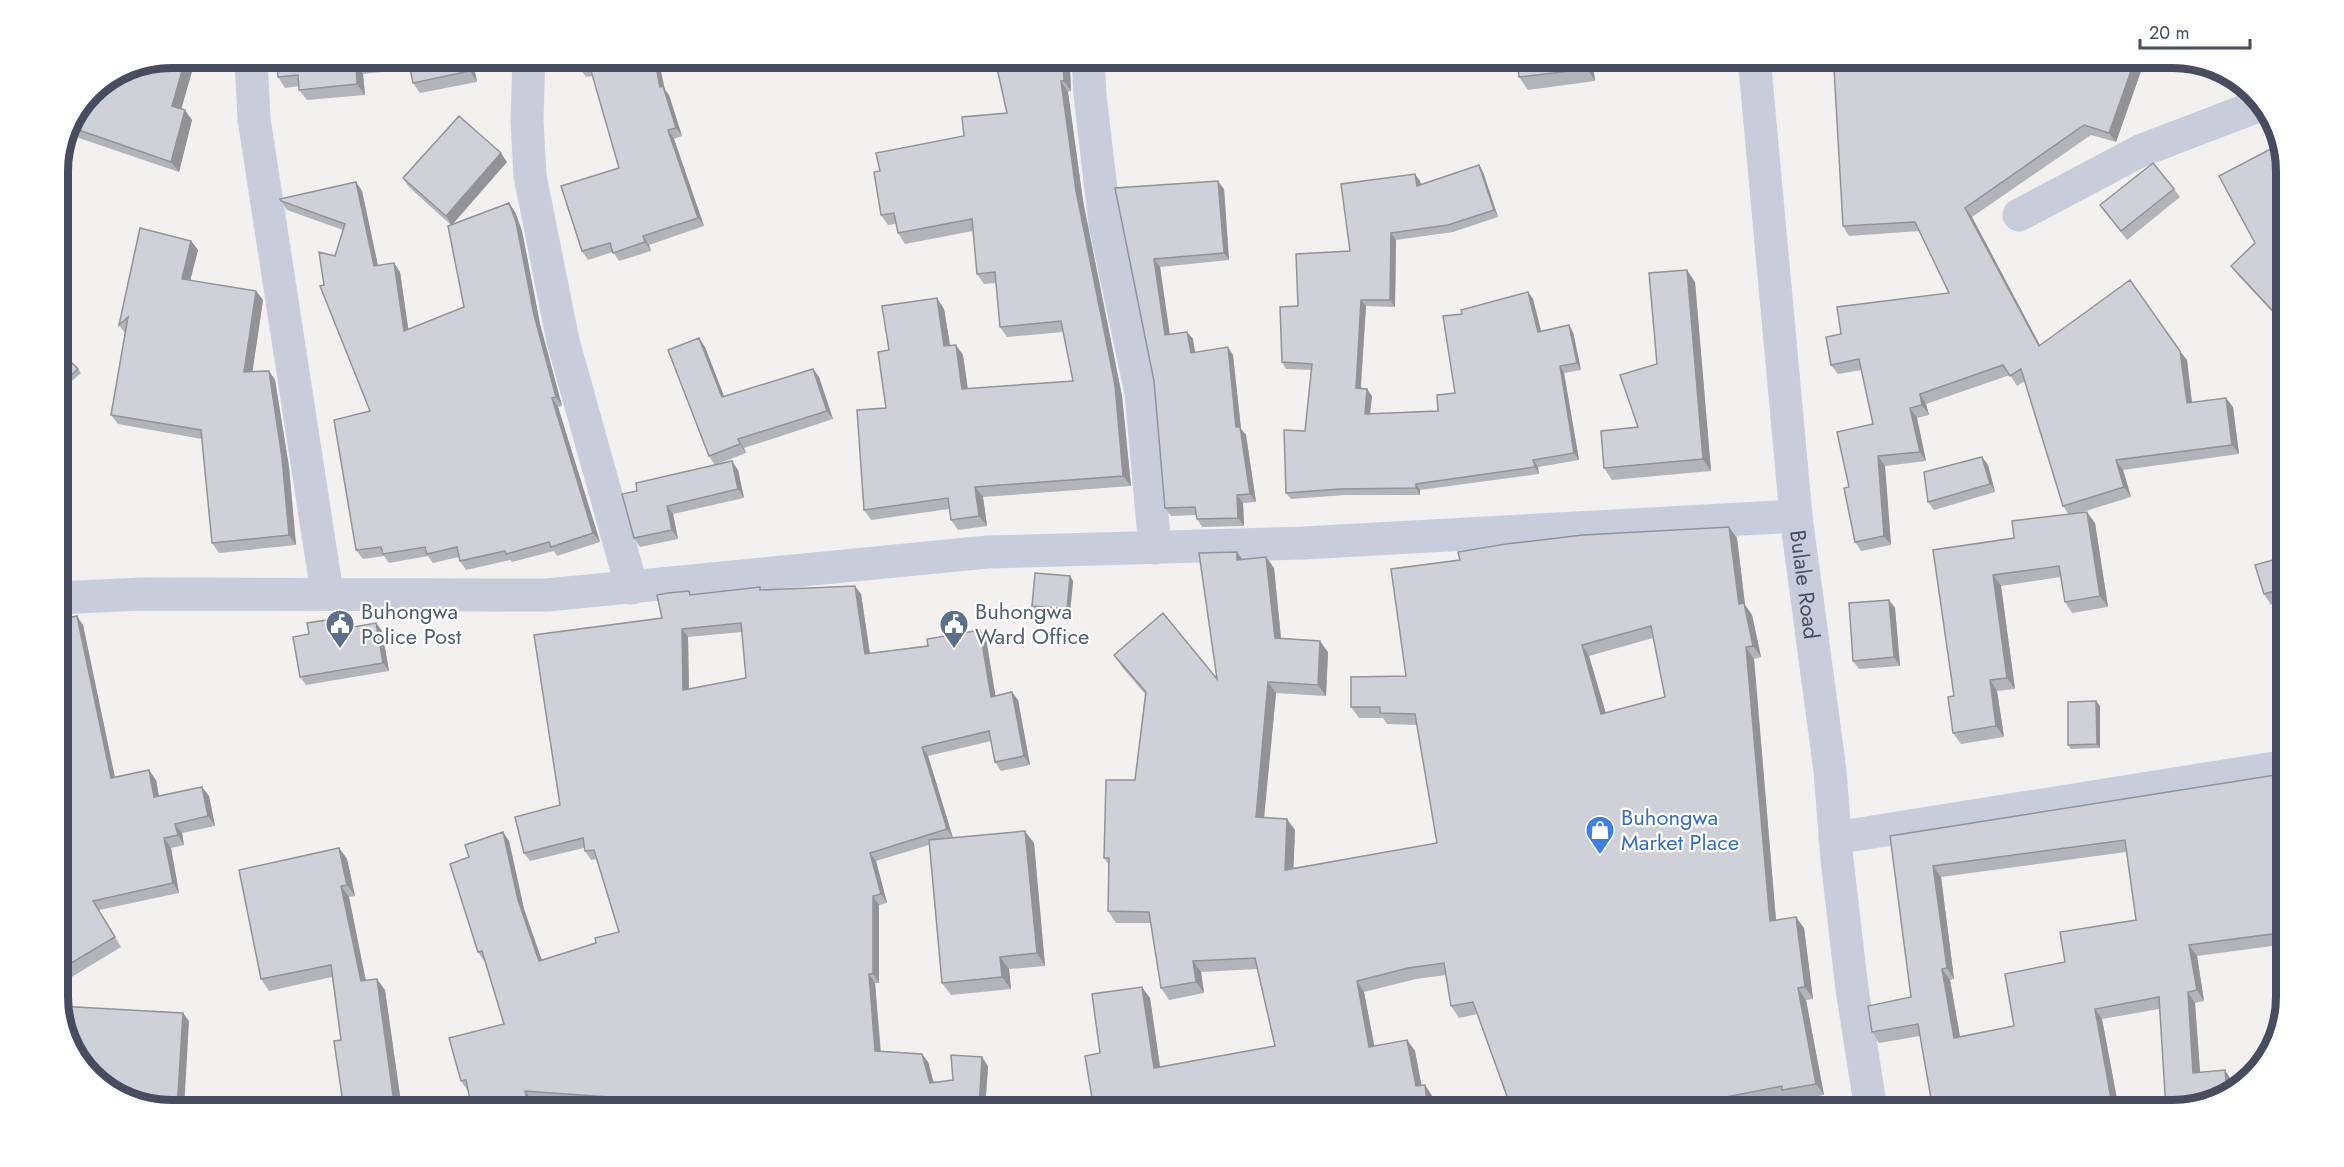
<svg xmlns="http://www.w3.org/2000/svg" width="2344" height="1167" font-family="Jost,sans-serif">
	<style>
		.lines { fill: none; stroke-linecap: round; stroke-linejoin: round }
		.minor { stroke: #c9cddb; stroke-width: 33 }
		.tertiary { stroke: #c9cddb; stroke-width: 33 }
		.wall { fill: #b3b4ba; fill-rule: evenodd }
		.shaded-wall { fill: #929297 }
		.building { fill: #d0d1d8; stroke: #929297; stroke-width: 1.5; fill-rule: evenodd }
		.labels { text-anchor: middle; stroke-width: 4.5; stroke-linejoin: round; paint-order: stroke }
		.street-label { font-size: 22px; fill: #474c5f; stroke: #fff }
		.service-label { font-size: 22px; fill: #4e5e75; stroke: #fff; text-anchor: start }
		.shop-label { font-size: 22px; fill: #366cbe; stroke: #fff; text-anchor: start }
		.rim { fill: none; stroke: #474c5f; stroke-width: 8 }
	</style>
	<rect width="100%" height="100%" fill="#f3f1f0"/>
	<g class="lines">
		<path class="minor" d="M251,57l3,62 73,474
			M529,57l-2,63 3,56 33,165 69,247
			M1088,57l2,38 15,129 36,169 14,155
			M2019,215l121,-64 123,-47
			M57,598l85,-4 405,1 441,-43 315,-9 493,-27
			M1835,838l452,-72"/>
		<path class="tertiary" id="s1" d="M1754,57l42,459 34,255 7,89 15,129 19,121"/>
	</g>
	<path class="wall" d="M171,57h26v11h-4l-12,41 11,11 -13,52 -109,-37 21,-45z
		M276,57h196l5,25 -57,11 -7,-10 -3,-14 -47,5 2,21 -58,5 -8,-10v-4l-14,2 -7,-11z
		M578,57l87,33 4,5 13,41 -8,3 30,87 -55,19 2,6 -32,10 -6,-9 -25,8 -6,-9 37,-83 -26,-92 -7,1 -6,-8z
		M1033,57h34l3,12 1,22 -3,1 15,109 39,195 9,90 -148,11 4,29 -29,4 -7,-10 -2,-11 -78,11 -7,-10 22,-102 3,-58 55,-41 6,36 13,10 5,34 105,-8 -10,-49 -56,5 -7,-10 -4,-44 -12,1 -7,-10 -4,-43 -68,13 -7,-11 -2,-9 -8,1 -7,-10 -1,-44 84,-35 43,-23 27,-54z
		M1331,57v11h-32l-6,-9z
		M1453,57h139l3,24 -67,9 -9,-13 -1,-8 -28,3 -9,-12v-2l-25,3z
		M2048,57h98l-30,85 -25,-7 -119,82 68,128 147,15 5,42 41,5 6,47 -116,16 8,27 -55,17 19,9 13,84 -36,6 -7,-11 -4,-25 -60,9 14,103 -18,2 7,46 -43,7 -8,-11 1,-37 -21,-146 81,-12 55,-23 -6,-9 -38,-125 -8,5 -7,-11 -84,29 3,11 -12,3 9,43 -41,5 6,79 -30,6 -6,-9 -6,-55 24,-63 -11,-54 -24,4 -7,-9 10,-31 108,-41 -29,-62 -71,5 -6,-10 206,-168z
		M507,162l-55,62 57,-21 6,9 7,19 18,93 22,82 -4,1 42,135 -43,14 -3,-5 -42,11 -2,-2 -44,10 -6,-9 -1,-4 -26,6 -5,-7 -39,7 -5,-7 -21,3 -7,-9 14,-139 -46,-126 11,-29 8,-26 -56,-20 -6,-9 75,-19 6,9 16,75 16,-3 6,9 8,58 56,-23 -13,-82 -42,-38 -6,-9z
		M2287,164v164l-50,-54 -6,-8 24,-23z
		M1479,165l4,7 15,45 -45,15 -57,8 -1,67 -29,-1 -5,83 11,7 -2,18 68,-3 17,-18 7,-79 66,-22 5,7 8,32 32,1 8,38 -17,3 15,87 -41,7 1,7 -119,16v5h-75l-54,4 -5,-6 19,-62 7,-61 -26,-1 -4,-7 16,-56 52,-55 70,-70 1,3z
		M1115,188l109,1 5,71 -69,7 9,67 18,-2 6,7 2,13 38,3 8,74 5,6 10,67 -13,1 1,23 -42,1 -5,-8 -1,-4 -25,1 -6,-8 -11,-127z
		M2174,189l6,8 -53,43 -27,-35z
		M191,241l7,9 -8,31 66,10 7,9 -11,72 17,-1 6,9 14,87 7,78 -77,8 -7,-10 -10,-104 -84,-15 -7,-9 14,-82 -6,-8z
		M1695,282l16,189 -99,9 -8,-12 34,-41 19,-63z
		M705,347l19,50 89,-28 6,8 14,42 -89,29 2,5 -31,12 -6,-9z
		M57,348l21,21 3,4 -24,21z
		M1982,457l6,8 7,27 -61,18 -6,-8z
		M738,470l6,28 -71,16 5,25 -38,8 -6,-9 -12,-44z
		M1737,538l8,67 7,10 9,42 -7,2 22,261 28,8 9,71 -7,1 18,95 -34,6 -2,-3 -65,12h-211l-34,-96 -19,4 -8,-12 -5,-31 -30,4 -52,13 10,54 33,-6 8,11 6,35 12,11 -339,13 6,-57 50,-55 10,69 115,-21 -18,-77 -56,3 3,21 -35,7 -8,-12 -10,-65h-35l-8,-12 1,-46 -5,-7 31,-78 10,-86 -23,-27 -8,-12 103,24 25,-120 24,-2 8,11 7,70 47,14 -2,44 -50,-3 -12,125 31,12 -2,38 144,-25 -20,-118 -30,-1 -4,-6h-24l-8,-11 55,-31zM1653,638l12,59 -59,16 -17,-57z
		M2287,556v44l-16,5 -7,-11z
		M1070,576l3,5 -3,32 -35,-3 -3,-4z
		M761,590l100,4 9,59 116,-15 9,58 23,4 12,65 -29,6 -6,-9 -4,-21 -63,15 25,82 81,5 11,123 -36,3 2,20 -60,6 -9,-12 -13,-138 -53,16 11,42 -8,2v78h-4l6,68 47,11 6,21 19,-3 35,-14 -3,44 -362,-4 -92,-7 -64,-9 -6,-9 43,-57 -19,-64 -1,1 -6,-9 -9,-95 40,-16 15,68 17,51 55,-17 23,-11 -22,-73 -6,1 -6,-9 -1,-3 -54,13 -6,-8 36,-48 102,-187 30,-23zM742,632l4,46 -57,11 -1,-52z
		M1889,600l6,8 5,58 -41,3 -6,-8z
		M340,618l6,10 30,-5 6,8 7,40 -83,14 -6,-8 9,-43z
		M83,625l32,152 41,3 3,16h50l6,30 -33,7 2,12 -13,3 8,45 -80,17 22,37 -51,31 -7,-10z
		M2096,701l4,5v42l-29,1 -3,-4z
		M2287,711v37h-2l-7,-11z
		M2287,772v172l-90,12 7,45 -9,2 5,70 32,8 -58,29 -15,-101 -57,10 17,91 -199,-74 -41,7 -7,-11 39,-35 -21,-161 392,-62zM2126,852l10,68 -71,42 -51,64 -54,10 -10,-56 4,-1 -13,-102z
		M339,848l8,11 8,37 -6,1 17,83 19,10 17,120h-58l-3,-70 -9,-63 -63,14 -8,-12z"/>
	<path class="shaded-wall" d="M186,57l7,11 -14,49 -7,-11z
		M190,57h7v11z
		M467,57h5l5,25 -7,-11z
		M654,57h4l7,33 4,5 13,41 -6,-8 -16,-41z
		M1062,57h5l3,12 1,22 -7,-10z
		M1325,57h6v11l-6,-9z
		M1585,57h7l3,24 -8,-12z
		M2136,57h10l-30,85 -7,-9z
		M356,63l7,11 2,21 -8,-11z
		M1061,81l7,11 15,109 39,195 9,90 -8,-10 -47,-285z
		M185,110l7,10 -13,52 -8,-10z
		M668,130l6,9 30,87 -6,-8z
		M67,141l-9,92 -1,-1v-68z
		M501,153l6,9 -55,63 -6,-9z
		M1479,165l4,7 15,45 -4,-7z
		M1415,174l5,7 2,11 -5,-6z
		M1218,181l6,8 5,71 -5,-7z
		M356,182l6,9 18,84 -6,-9z
		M509,203l6,9 7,19 18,93 22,82 -6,-9 -22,-82z
		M1965,208l7,9 73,138 -6,-9z
		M1391,233l5,7 -1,67 -5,-7z
		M643,236l6,9 2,6 -6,-9z
		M191,241l7,9 -10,39 -6,-10z
		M1154,259l6,8 11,75 -6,-7z
		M394,263l6,9 10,68 -6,-9z
		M1687,270l8,12 16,189 -8,-12z
		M256,291l7,9 -12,82 -7,-10z
		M1528,292l5,7 10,40 -5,-7z
		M937,298l7,11 8,48 -8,-11z
		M1361,300l5,6 -6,89 -4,-7z
		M1569,325l4,7 8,38 -4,-7z
		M1187,332l6,7 3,21 -5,-7z
		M699,338l6,9 23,59 -6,-9z
		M956,345l7,10 6,44 -7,-10z
		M1228,347l5,8 8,74 5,6 10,67 -6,-8 -14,-67z
		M2180,351l7,9 6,53 -6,-10z
		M1560,366l4,7 15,87 -5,-7z
		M813,369l6,8 14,42 -6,-8z
		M269,371l6,9 14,87 7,78 -7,-10z
		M1367,389l5,7 -3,25 -4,-7z
		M1920,394l6,10 3,11 -7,-10z
		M552,398l6,9 42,135 -7,-9z
		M2226,398l7,9 6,47 -7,-9z
		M1910,408l7,10 9,43 -6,-9z
		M738,439l6,9 2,5 -6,-9z
		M1878,456l7,10 6,79 -7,-9z
		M1982,457l6,8 7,27 -5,-8z
		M1533,460l5,7 1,7 -4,-7z
		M2116,460l7,10 8,27 -7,-10z
		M732,461l6,9 6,28 -6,-9z
		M1416,484l4,6v5l-4,-7z
		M975,487l8,10 4,29 -8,-10z
		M1237,495l6,8 1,23 -6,-8z
		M667,506l6,8 5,25 -6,-9z
		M2087,512l8,11 13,84 -8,-11z
		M1729,527l8,11 8,67 7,10 9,42 -8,-11 -14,-42z
		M1237,552l8,11 -8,-3z
		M1266,557l8,11 8,81 -7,-11z
		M1993,575l8,11 14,103 -8,-11z
		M1070,576l3,5 -3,32 -3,-4z
		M855,586l6,8 10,68 -6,-8z
		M1889,600l6,8 5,58 -6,-9z
		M77,616l6,9 34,163 -6,-10z
		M340,618l6,8 2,11 -6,-8z
		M376,623l6,8 7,40 -6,-8z
		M682,629l6,8 1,61 -6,-8z
		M980,630l6,8 11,67 -6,-8z
		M1320,641l8,11 -2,44 -8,-11z
		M1582,645l7,11 20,69 -8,-11z
		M1746,647l8,12 23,273 -7,-11z
		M1990,680l7,11 7,46 -8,-11z
		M1268,682l8,11 -13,135 -7,-11z
		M1012,692l6,8 12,65 -6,-9z
		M2096,701l4,5v42l-3,-4z
		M922,747l6,9 25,82 -6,-9z
		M149,770l7,10 5,27 -7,-10z
		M202,787l7,9 6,30 -7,-10z
		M1287,819l8,11 -2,51 -8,-11z
		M175,824l7,9 2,12 -6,-10z
		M1025,831l9,12 11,123 -8,-13z
		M503,832l6,9 15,68 21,60 -6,-8 -21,-61z
		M164,838l7,10 8,45 -6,-10z
		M339,848l8,11 8,37 -8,-11z
		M870,853l6,8 11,42 -6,-9z
		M1933,866l8,11 13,102 -7,-11z
		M341,886l8,11 19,96 -7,-12z
		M873,896l6,9v78l-6,-9z
		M2284,912l3,4v17z
		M1796,917l8,11 9,71 -8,-12z
		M2189,945l8,11 7,45 -7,-11z
		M1000,957l9,12 2,20 -9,-12z
		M1193,961l8,11 3,21 -8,-11z
		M1942,969l8,11 12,68 -8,-10z
		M869,974l6,9 6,76 -6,-8z
		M377,979l8,11 17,120h-7z
		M1357,981l7,11 13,67 -8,-12z
		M1142,987l8,11 12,82 -8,-12z
		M1798,988l8,12 18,95 -8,-11z
		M2188,992l7,11 6,81 -8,-11z
		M2095,1009l7,10 17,91h-6z
		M183,1013l6,8 -5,89h-7z
		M1407,1040l8,11 9,47 -8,-12z
		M922,1054l6,8 8,30 -6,-9z
		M982,1057l6,9 -3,44h-6z
		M2225,1070l7,11 2,11 -7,2z
		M1425,1085l8,12 1,13h-6z
		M525,1091l6,8 2,11h-3z
		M1828,1100l3,5 1,5h-2z
		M1705,1101l6,9h-4z"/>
	<path class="building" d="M171,57h19h-4l-14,49 13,4 -14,52 -98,-34 18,-38 37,-24z
		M276,57h191l3,14 -57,12 -5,-25 -52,5 1,21 -58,6 -1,-15 -20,2z
		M578,57h76l6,30 3,-1 13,42 -8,2 30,88 -55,18 2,6 -32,11 -3,-10 -28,8 -21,-65 58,-18 -29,-101 -10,2z
		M1033,57h29l1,2 1,22h-3l15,110 39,194 8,91 -148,11 4,29 -28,4 -3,-22 -84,12 -7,-100 29,-2 -8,-56 11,-2 -7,-44 55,-8 7,48 12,-1 6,44 111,-8 -12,-60 -61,6 -5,-55 -18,2 -5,-55 -74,14 -4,-20 -13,2 -7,-43 6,-1 -4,-18 88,-17 -2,-19 45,-4 -10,-45 37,-9z
		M1293,57h32v2h-32z
		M1481,57h23l-23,3z
		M1517,57h68l2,12 -68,8z
		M2053,57h83l-27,76 -25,-8 -119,83 74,138 91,-66 50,71 7,52 39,-5 6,47 -116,15 8,27 -61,19 -42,-137 -11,7 -7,-11 -83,29 2,11 -12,3 10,44 -42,4 6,80 -29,6 -11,-54 5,-1 -12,-55 36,-8 -14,-65 -28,6 -5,-28 15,-3 -4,-27 112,-14 -34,-71 -72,4 -9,-157z
		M459,116l42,37 -55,63 -43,-38z
		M2280,144l7,20v158l-2,2 -54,-58 24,-23 -36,-67z
		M2153,163l21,26 -53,42 -21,-26z
		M1479,165l15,45 -46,15 -57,8 -1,67h-29l-5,88 11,1 -2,25 73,-3 -1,-16 18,-2 -12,-77 19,-2 -1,-4 67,-18 10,40 31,-7 8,38 -17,3 14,87 -41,7 2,7 -119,17v4l-76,1 -54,4 -2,-63 21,1 7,-67 -30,-2 -2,-55 18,-1 -2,-52 54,-3 -9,-67 74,-10 2,12z
		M1218,181l6,72 -70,6 11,76 22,-3 4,21 37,-6 8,80h4l10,67 -13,1 1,23 -41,1 -2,-12 -30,1 -11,-127 -39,-193z
		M356,182l18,84 20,-3 10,68 60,-24 -16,-81 61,-23 7,19 18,93 22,82 -4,1 41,135 -42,14 -2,-5 -43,12 -1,-3 -45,10 -3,-14 -30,7 -2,-7 -42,7 -2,-7 -25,3 -22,-130 36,-9 -50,-125 4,-1 -5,-33 16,4 10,-32 -64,-23 -1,-2z
		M140,228l51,13 -9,38 74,12 -12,81 25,-1 13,87 7,77 -77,8 -11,-113 -90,-15 17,-98 -9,8z
		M1687,270l16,189 -99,9 -3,-37 37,-4 -18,-52 37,-11 -8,-91z
		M699,338l23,59 91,-28 14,42 -89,28 2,5 -31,12 -41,-106z
		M57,348l21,21 -21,18z
		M1982,457l8,27 -62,18 -4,-30z
		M732,461l6,28 -71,17 5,24 -38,8 -12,-44 15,-3 -1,-8z
		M2087,512l13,84 -35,6 -6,-36 -66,9 14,103 -17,2 6,46 -43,7 -5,-36 6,-1 -21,-146 81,-12 -2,-17z
		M1729,527l10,77 5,-1 9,43 -7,1 24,274 26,-4 9,70 -7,1 18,96 -34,6v-4l-77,15 2,9h-195l-39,-108 -22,4 -7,-43 -36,5 -51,13 12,66 38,-7 9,46 9,-1 3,25h-334l-9,-54 15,-3 -8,-59 50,-7 12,81 121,-22 -20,-88 -62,3 3,21 -35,6 -12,-76 -41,-1 1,-53h-5l2,-78h29l11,-88 -32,-37 49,-42 54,66 -18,-126 38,-1v8l29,-3 9,81 45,3 -2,44 -50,-3 -12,135 31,2 -2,51 152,-27 -22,-129 -35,-1v-6h-29v-30l55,-1 -15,-107 69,-9 -2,-8 48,-8 77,-9zM1651,626l14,71 -64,17 -19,-69z
		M2287,556v31l-23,7 -9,-29z
		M1035,573l35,3 -3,33 -35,-3z
		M855,586l10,68 63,-8 -1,-7 53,-9 11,67 21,-5 12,64 -29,6 -6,-31 -67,16 25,82 -77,24 11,41 -8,2v78h-4l6,77 47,3 8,29 23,-3 -2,-25 31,2 -3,53h-356v-12l-98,-7 5,19h-58l-6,-30 -5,1 -12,-43 55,-14 -22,-73 -4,1 -28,-88 19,-7 -4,-12 38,-13 15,68 21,61 57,-18 -1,-5 24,-6 -25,-82 -9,1 -2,-13 -59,15 -9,-36 45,-12 -26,-170 128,-17 -5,-23 11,-2 21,-2 1,4 70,-8v3zM741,623l5,55 -63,12 -1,-61z
		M1889,600l5,57 -41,4 -4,-58z
		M77,616l34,162 38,-8 5,27 48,-10 6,29 -33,8 3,11 -14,3 9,45 -80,18 22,36 -52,31 -6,-10v-338z
		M340,618l2,11 34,-6 7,40 -83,14 -7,-40 16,-3 -2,-11z
		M2096,701l1,43 -29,1v-43z
		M2277,711h10v27l-9,-1z
		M2287,772v139l-3,1 3,20 -98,13 8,45 -9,2 5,81 32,-3 2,24 -53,16h-8l-7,-113 -64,12 18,101h-180l-15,-86 -46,8 -4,-26 43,-9 -21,-161 392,-62zM2125,840l11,80 -76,12 5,30 -60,12 9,52 -60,12 -12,-69 5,-1 -14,-102z
		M1025,831l12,122 -37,4 2,20 -60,6 -13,-143z
		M339,848l8,37 -6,1 20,95 16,-2 18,131h-51l-10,-69 7,-1 -10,-75 -70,14 -22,-109z
		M58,1006l125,7 -6,97h-6l-50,-12 -45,-38z
		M1828,1100l2,10h-34v-3z"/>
	<defs>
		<g id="civic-pin" transform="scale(1.5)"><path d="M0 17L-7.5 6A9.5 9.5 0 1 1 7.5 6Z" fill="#5c6f8a" stroke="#fff"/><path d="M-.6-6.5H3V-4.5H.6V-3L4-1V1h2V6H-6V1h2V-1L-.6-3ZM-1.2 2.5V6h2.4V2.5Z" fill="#fff"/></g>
		<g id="shop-pin" transform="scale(1.5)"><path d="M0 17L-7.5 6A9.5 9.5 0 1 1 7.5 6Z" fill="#3f7fe0" stroke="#fff"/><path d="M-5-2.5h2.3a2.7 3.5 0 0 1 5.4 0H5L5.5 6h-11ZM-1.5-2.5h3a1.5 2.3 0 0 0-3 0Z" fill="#fff"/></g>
	</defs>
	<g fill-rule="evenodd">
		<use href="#civic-pin" x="340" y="624"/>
		<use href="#civic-pin" x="954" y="624"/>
		<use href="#shop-pin" x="1600" y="830"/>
	</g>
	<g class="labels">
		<g class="street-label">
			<text dy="8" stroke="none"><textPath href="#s1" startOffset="530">Bulale Road</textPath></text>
		</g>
		<g class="service-label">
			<text x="361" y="619">Buhongwa<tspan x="361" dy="25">Police Post</tspan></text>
			<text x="975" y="619">Buhongwa<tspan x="975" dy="25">Ward Office</tspan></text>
		</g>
		<g class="shop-label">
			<text x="1621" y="825">Buhongwa<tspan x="1621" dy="25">Market Place</tspan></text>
		</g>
	</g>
	<path d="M0 0H2344V1167H0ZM171 68H2173A103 103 0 0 1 2276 171V997A103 103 0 0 1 2173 1100H171A103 103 0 0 1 68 997V171A103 103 0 0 1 171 68Z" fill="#fff" fill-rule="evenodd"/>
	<path class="rim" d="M171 68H2173A103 103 0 0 1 2276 171V997A103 103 0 0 1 2173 1100H171A103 103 0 0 1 68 997V171A103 103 0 0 1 171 68Z"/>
	<path d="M2140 39v9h110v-9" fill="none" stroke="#474c5f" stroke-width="3"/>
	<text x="2149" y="39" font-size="18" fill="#474c5f" stroke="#ffffff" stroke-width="4.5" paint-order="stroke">20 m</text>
</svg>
